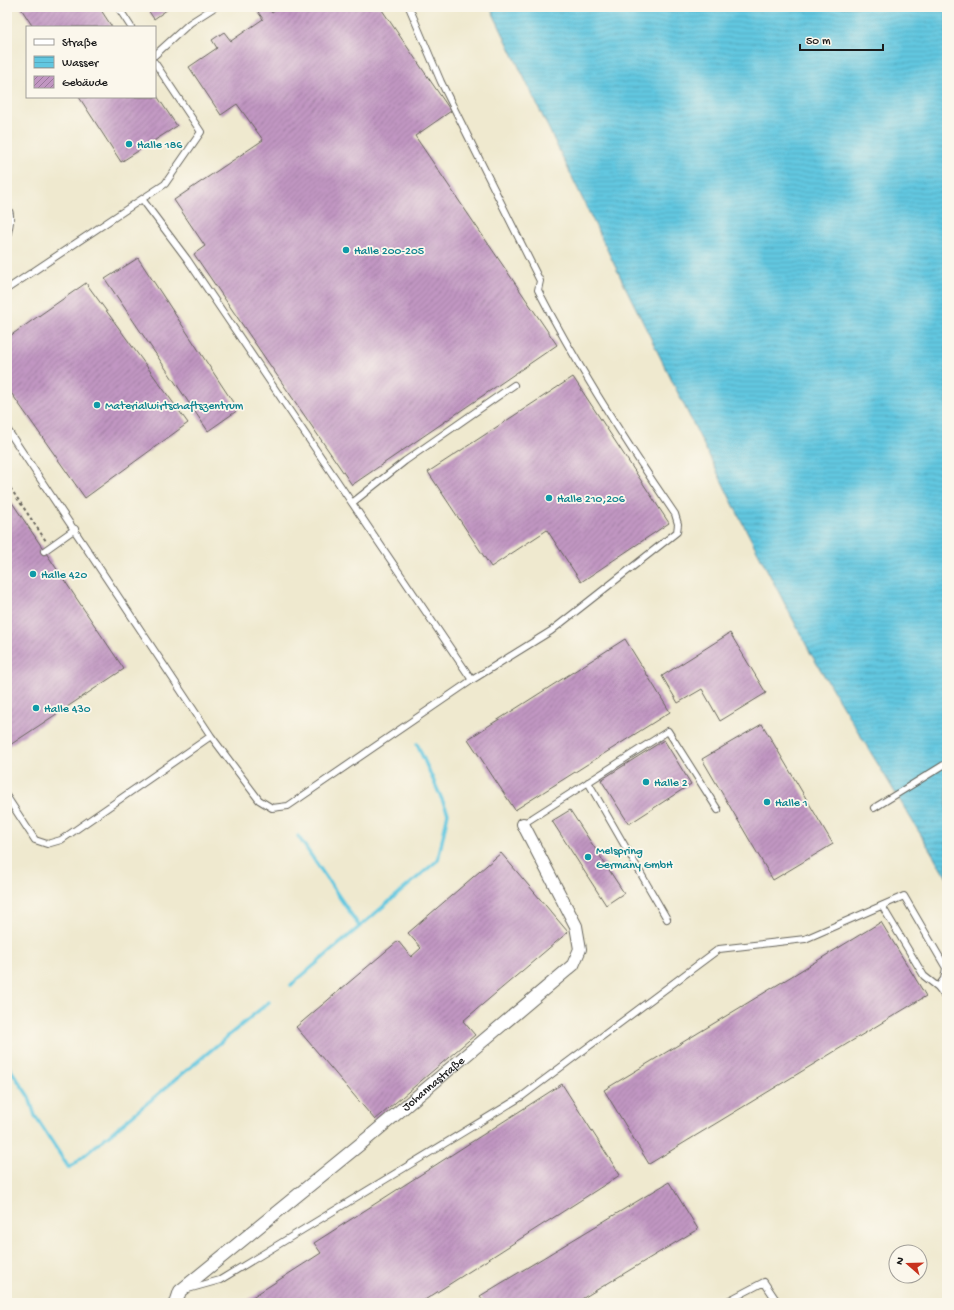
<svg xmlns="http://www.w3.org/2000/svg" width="954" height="1310" font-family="'Gochi Hand',sans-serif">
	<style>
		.water { fill: url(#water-rules); stroke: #3f727e }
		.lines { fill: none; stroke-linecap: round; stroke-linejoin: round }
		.stream { stroke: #62c7e0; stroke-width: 3.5 }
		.building { fill: url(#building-hatch) }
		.service-casing { stroke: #66645b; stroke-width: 8 }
		.minor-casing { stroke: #66645b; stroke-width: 14 }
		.path { stroke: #66645b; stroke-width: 2; stroke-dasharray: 3 3; stroke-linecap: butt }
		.service { stroke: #fff; stroke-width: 6 }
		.minor { stroke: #fff; stroke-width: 12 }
		.culture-dot { fill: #0f9aa8; stroke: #fbf7ec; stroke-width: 1.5 }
		.labels { text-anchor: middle; stroke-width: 3.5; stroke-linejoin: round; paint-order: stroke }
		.culture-label { font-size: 12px; fill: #0d838f; stroke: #fbf7ec; text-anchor: start }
		.street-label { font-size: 12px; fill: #1c1c1c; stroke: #fbf7ec }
	</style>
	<defs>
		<pattern id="water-rules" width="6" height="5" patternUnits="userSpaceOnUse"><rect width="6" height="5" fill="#62c7e0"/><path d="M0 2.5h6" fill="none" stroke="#54aac0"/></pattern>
		<pattern id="building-hatch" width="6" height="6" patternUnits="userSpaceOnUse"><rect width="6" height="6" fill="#c196c2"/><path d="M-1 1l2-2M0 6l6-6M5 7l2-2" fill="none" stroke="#9c7a9d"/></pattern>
	</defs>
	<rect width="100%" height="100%" fill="#fbf7ec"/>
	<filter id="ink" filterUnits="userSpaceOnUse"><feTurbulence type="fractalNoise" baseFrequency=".025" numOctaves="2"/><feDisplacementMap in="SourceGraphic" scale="8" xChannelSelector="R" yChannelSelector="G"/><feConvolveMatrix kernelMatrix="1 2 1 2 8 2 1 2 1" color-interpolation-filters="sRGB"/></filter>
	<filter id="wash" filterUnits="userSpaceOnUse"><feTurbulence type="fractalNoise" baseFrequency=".012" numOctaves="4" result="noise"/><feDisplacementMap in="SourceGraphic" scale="16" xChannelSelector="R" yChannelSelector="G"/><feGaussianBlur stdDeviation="0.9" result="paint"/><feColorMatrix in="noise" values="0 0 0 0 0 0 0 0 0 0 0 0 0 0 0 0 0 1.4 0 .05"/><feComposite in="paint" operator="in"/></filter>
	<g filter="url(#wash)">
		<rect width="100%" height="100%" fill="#efe9cf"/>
		<path class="water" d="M490,7h457v871l-136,-224 -71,-136 -126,-254z"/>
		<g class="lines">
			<path class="stream" d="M298,836l61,90
				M291,985l147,-125 10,-47 -31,-69
				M7,1064l22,33 6,19 34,52 200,-166"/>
		</g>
		<g id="blocks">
			<path class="building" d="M20,7h79l13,20h-79z
				M146,7h25l-17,12z
				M265,7h2l5,6 8,-6h100l71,104 -36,25 142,209 -205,140 -158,-231 11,-8 -31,-46 89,-60 -26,-36 -16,11 -32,-48 28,-19 -5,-8 12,-8 7,9 32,-22 -5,-7z
				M155,93l22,33 -56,36 -42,-65h76z
				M138,258l100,152 -30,21 -103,-152z
				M86,283l102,140 -103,75 -78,-111v-49z
				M573,377l96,146 -88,59 -34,-52 -56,37 -63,-95z
				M7,495l117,174 -117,78z
				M730,633l36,60 -46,28 -18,-32 -24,14 -16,-27z
				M625,639l45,73 -155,98 -47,-71z
				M762,724l71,120 -60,36 -71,-121z
				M664,740l27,44 -62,40 -28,-44z
				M570,810l54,83 -18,12 -54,-84z
				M501,853l67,79 -105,89 12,14 -100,85 -79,-93 102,-86 13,16 10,-9 -13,-15z
				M881,922l45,74 -277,168 -45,-74z
				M562,1084l58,91 -200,128h-177l78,-50 -7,-10z
				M669,1182l29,47 -123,74h-90l-5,-7z"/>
		</g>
	</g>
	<g filter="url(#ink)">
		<use href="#blocks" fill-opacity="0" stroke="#66645b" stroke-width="1"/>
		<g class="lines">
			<g class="service-casing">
				<path id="service" d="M118,7l13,20
					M409,7l32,75 99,199 -2,9c40,78 87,151 137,224l3,10 -1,8 -126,99 -79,49 -120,-177 53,-42 109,-76
					M155,55l35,-32 25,-16
					M142,199l23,-15 36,-52 -46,-69
					M7,207c6,8 2,21 0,30
					M7,289l135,-90 45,60 165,244
					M7,429l204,307 -150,104 -14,4 -12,-4 -28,-43
					M44,551l31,-22
					M211,736l48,64 13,8 16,-2 184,-126
					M588,782l79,137
					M874,808l73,-45
					M523,824l145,-93 50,79
					M882,906l42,70 14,11 9,12
					M188,1289l32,-9 301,-183 198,-148 86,-10 99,-43 42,72 -2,11 -6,8
					M724,1303l40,-21 14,21"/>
			</g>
			<g class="minor-casing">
				<g id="minor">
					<path id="s1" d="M176,1303l4,-12 189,-154 204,-172 7,-16 -4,-23 -53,-102"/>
				</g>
			</g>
			<path class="path" d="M7,483l39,58"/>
			<use href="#service" class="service"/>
			<use href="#minor" class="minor"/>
		</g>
	</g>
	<g class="culture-dot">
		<circle cx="129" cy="144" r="4"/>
		<circle cx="346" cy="250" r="4"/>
		<circle cx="97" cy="405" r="4"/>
		<circle cx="549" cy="498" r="4"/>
		<circle cx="33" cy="574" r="4"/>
		<circle cx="36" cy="708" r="4"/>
		<circle cx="646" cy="782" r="4"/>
		<circle cx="767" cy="802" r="4"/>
		<circle cx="588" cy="857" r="4"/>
	</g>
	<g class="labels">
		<g class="culture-label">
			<text x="137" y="148">Halle 186</text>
			<text x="354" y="254">Halle 200-205</text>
			<text x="105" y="409">Materialwirtschaftszentrum</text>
			<text x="557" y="502">Halle 210,206</text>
			<text x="41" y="578">Halle 420</text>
			<text x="44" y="712">Halle 430</text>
			<text x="654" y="786">Halle 2</text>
			<text x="775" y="806">Halle 1</text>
			<text x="596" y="854">Melspring<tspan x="596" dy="14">Germany GmbH</tspan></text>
		</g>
		<g class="street-label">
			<text dy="4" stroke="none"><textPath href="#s1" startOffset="340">Johannastraße</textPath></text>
		</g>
	</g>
	<rect width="954" height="1310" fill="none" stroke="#fbf7ec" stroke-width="24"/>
	<rect x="26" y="26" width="130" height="72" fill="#fbf7ec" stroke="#a29f99"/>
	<rect x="34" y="39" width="20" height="6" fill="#ffffff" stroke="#a29f99"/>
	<text x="62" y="46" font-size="12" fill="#1c1c1c">Straße</text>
	<rect x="34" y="56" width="20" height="12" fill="url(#water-rules)" stroke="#a29f99"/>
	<text x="62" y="66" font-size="12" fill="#1c1c1c">Wasser</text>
	<rect x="34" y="76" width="20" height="12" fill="url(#building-hatch)" stroke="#a29f99"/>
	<text x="62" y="86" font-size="12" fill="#1c1c1c">Gebäude</text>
	<g transform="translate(908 1264) rotate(290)"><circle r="19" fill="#fbf7ec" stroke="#a29f99"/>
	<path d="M0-3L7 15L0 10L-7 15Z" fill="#c8321e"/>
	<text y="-6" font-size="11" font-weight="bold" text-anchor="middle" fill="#1c1c1c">N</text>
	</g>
	<path d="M800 44v6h83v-6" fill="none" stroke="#1c1c1c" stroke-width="2"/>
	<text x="806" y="44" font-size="12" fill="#1c1c1c" stroke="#fbf7ec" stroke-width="3" paint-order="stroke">50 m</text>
</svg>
